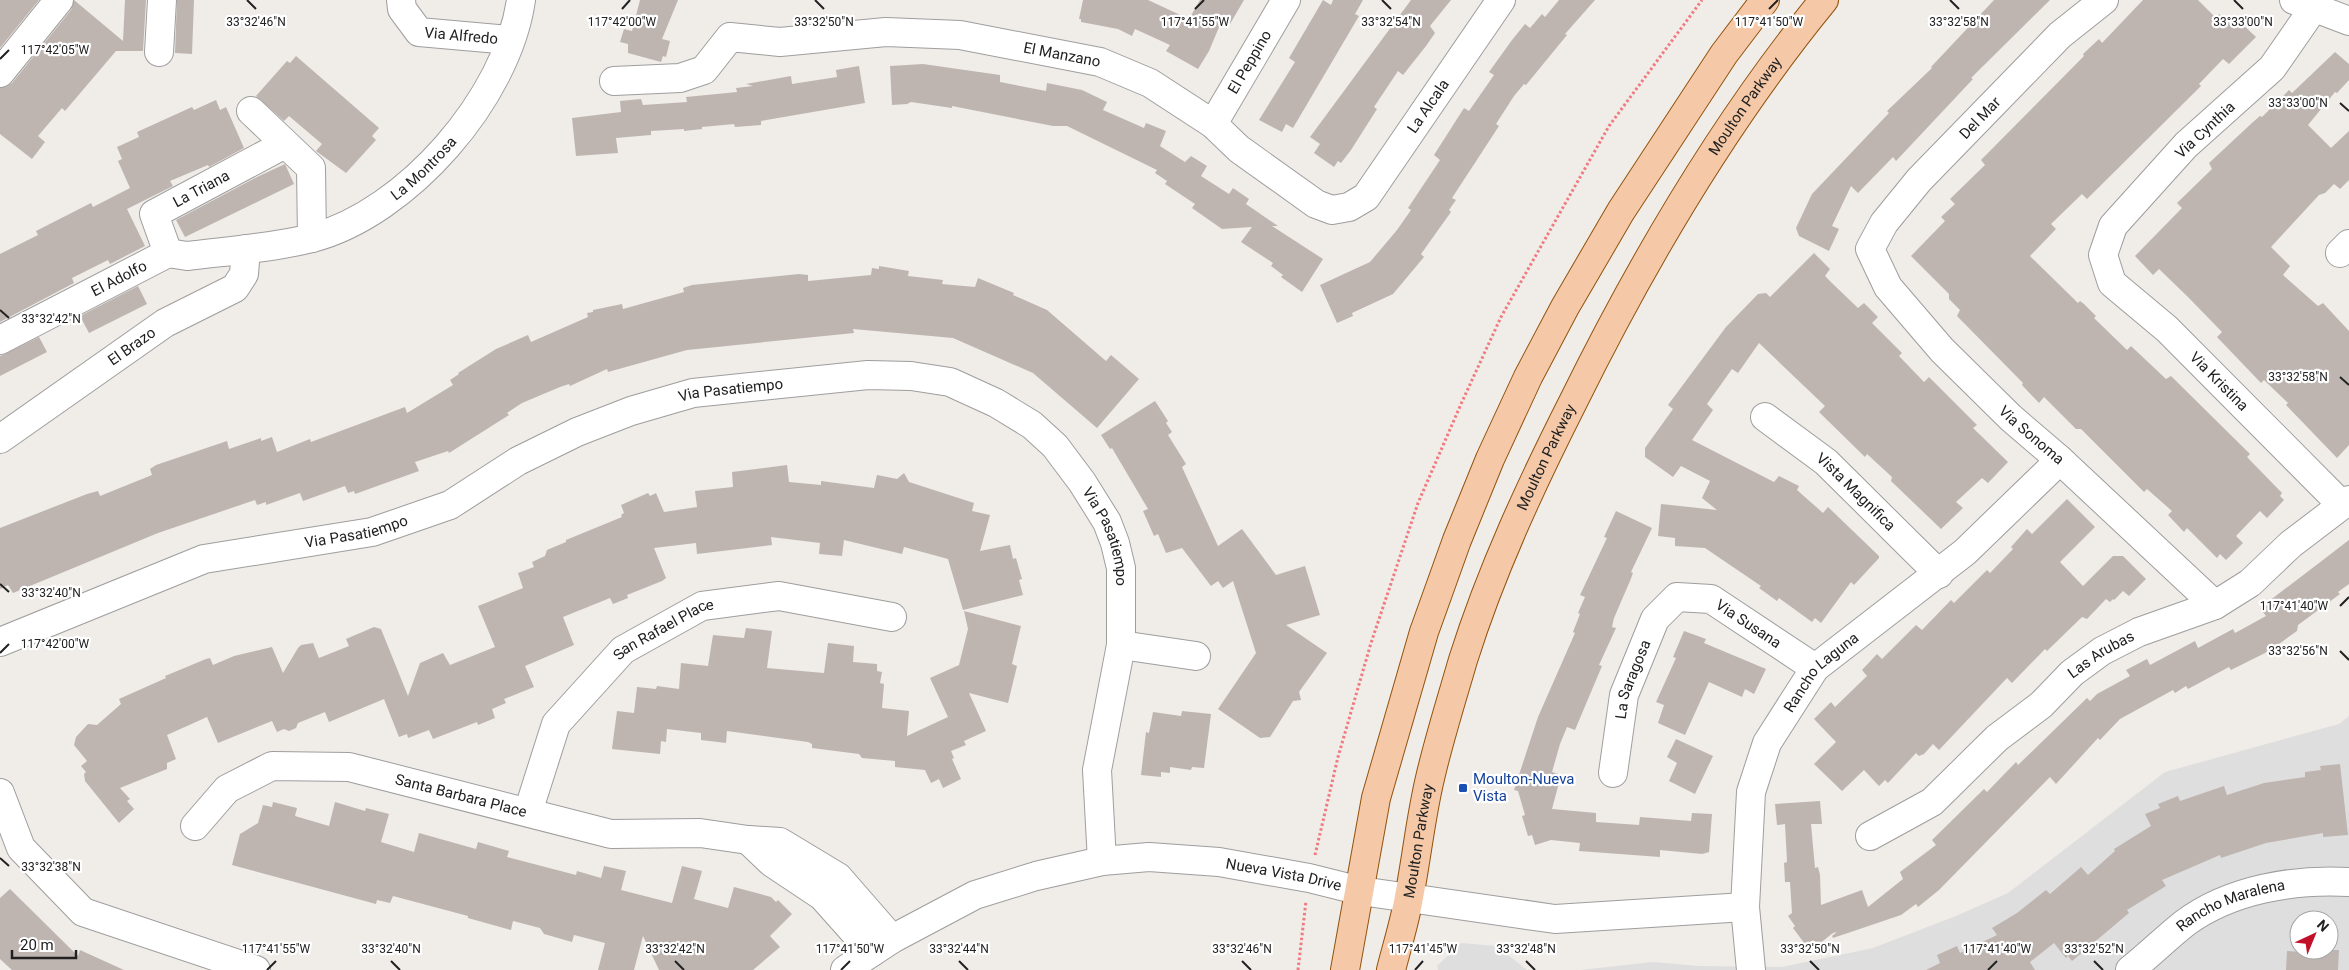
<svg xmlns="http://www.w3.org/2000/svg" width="2349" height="970" font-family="Roboto,sans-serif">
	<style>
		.residential { fill: #dfdede; fill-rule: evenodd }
		.building { fill: #beb5b1 }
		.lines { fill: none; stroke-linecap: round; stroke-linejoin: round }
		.minor-casing { stroke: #9e9e9e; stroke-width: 30 }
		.major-casing { stroke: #92520c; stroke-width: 30 }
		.path { stroke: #f07a7f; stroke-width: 3; stroke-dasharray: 2.5 2.5; stroke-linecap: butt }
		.minor { stroke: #fff; stroke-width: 28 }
		.major { stroke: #f5c9a8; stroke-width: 28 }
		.ticks { fill: none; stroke: #212121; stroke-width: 2 }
		.transit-dot { fill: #1a4fb4; stroke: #fff; stroke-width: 2 }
		.labels { text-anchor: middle; stroke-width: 4.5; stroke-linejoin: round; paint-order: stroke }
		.street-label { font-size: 15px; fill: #212121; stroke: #fff }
		.transit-label { font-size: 15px; fill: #164399; stroke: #fff; text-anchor: start }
		.ticks-label { font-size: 12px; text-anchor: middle; fill: #212121; stroke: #fff; stroke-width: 4.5; stroke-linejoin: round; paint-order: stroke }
	</style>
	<rect width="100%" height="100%" fill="#f0ece8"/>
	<path class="residential" d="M2349,716v254h-769l73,-8 46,4 83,1 91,-19 83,-32 52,-23 157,-121 174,-48zM2299,920h30v30h-30z
		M1461,943l36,3 30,24h-89l-1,-4z"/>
	<path class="building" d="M0,0h39l-39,48z
		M74,0l49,41 2,-41h21l-3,51h-27l-51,60 -3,-3 -24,28 7,6 -13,17 -32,-25v-46l6,-1 6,-4 59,-73z
		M177,0h17l-2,54 -17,-1z
		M640,0h38l-16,39 8,2 -4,16 -3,-1 -2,6 -33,-9v-9l-8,-2 4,-13 8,2z
		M1083,0h65l41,19 11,-19h44l-14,24 -8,-4 -13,31 -11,18 -32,-18 4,-6 -35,-16 -3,7 -14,-7 -37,-7v-3h-2z
		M1323,0l8,5 2,-5h30l-8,14 4,2 -66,112 -7,-4 -4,8 -23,-12 36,-58 -6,-4z
		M1411,0h40l-21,26 5,7 -9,13 -23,29 -5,-4 -24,36 3,2 -26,41 -10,13 -3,-2 -4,6 -20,-14 6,-9 -10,-7z
		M1559,0h36l-30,34 2,1 -41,50 -2,-1 -10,12 -18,28 3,2 -47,72 4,2 -7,10 2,2 -30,42 3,3 -31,37 -41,19 1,3 -16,7 -17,-38 50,-23 27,-32 14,-20 -3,-2 32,-48 -6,-5 30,-47 5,3 25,-36 -5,-3 23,-32 13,-16 5,4 12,-14 3,3z
		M1994,0h56l-79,78 2,1 -77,82 -3,-4 -35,36 -7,-7 -19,40 7,3 -10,22 -30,-15 -3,-8 16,-34 77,-81 -2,-2 45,-43 -1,-1z
		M2143,0h55l18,18 3,-4 14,12 6,-5 17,16 -27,27 -6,-5 -24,25 2,2 -114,113 -5,-5 -31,30 5,5 -26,27 48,47 2,-2 4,3 12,12 -2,2 33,32 4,-4 35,33 5,-3 79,78 -3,3 35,36 -2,3 4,4 -17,18 -7,-7 -24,25 7,7 -17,17 -6,-6 -3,4 -30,-30 -3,4 -16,-17 4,-4 -25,-22 -3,3 -63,-63h-5l-32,-32 -5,6 -17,-18 1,-2 -66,-67 3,-6 -11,-11v-5l-38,-38 34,-35 -4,-4 14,-13 -5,-5 35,-34 -4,-5 103,-104 -1,-2 16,-15 3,4z
		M2335,52l14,12v16l-12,13 -2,-1 -27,33 23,23 18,-17v49l-9,9 -6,-5 -9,9 -6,2 -48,52 19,19 -7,9 35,31 5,-3 26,28v114l-12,13 -51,-53 2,-2 -24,-23 -3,3 -44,-46 5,-5 -34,-35 -29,-28 -6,6 -18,-19 47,-48 -5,-5 35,-34 -3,-6 44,-41 7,-6 2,1 27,-27 3,3z
		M296,56l83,72 -7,8 4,4 -30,33 -30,-22 6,-7 -33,-28 -5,5 -28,-25 31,-35 3,2z
		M923,64l77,11v7l46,9 1,-8 35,7 25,12 -4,8 41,18 2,-5 20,8 -6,15 25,16 6,-6 16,10 -6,10 28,18 4,-6 16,11 -3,5 32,22h-6l51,33 -21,33 -21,-15 2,-2 -12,-9 2,-3 -32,-21 11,-15 -30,2 -30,-21 3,-4 -30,-20 2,-3 -12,-8 2,-3 -90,-44h-14l-101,-20v2l-41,-6 -4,2 -15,1 -2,-39z
		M859,66l6,37 -104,18v4l-26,2 -1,-3 -32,3v2l-18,2v-2l-33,2v4l-35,3 2,15 -42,3 -4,-38 49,-6 -1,-11 21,-2 2,6 44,-3 -1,-5 51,-5 -1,-4 17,-2 -7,-2 45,-8 1,8 45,-7 -1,-7z
		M216,100l4,10 6,-3 18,41 -35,19 -1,-2 -38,16 3,5 -46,23 18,37 -35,18 -2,-4 -36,18 2,5 -74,39v-68l38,-19 -2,-4 55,-28 2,4 37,-19 -12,-27 4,-2 -5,-12 22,-10 -2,-5 55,-25 2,3z
		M285,164l9,20 -109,53 -9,-17 81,-43z
		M1814,253l16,16 -5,7 10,10 23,22 6,-5 14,14 -6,6 30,30 -3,3 25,26 5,-5 48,48 -4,3 35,34 -20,21 -6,-5 -26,24 7,6 -22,21 -50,-48 1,-4 -25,-23 -2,3 -46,-45 6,-6 -66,-63 -21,30 -6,-4 -25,35 6,6 -21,30 82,42 5,-6 20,10 -2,4 26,23 5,-6 51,49v2l-25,27 -3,-3 -30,41 -6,-5 -3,4 -33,-24 -2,3 -18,-13 2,-2 -56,-38 -30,-2v-8l-17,-2 3,-32 56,6 -15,-12 8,-17 -29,-15 -8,11 -28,-20v-9l28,-39 -5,-4 58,-78 32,-33 8,-1 4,4z
		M879,266l30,5 -1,5 35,4 -1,4 33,3 3,-9 36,15 -1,2 34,15 59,51 5,-6 28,24 -42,49 -64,-55 -80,-35 -100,-9 1,4 -167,17 -79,22 -1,-3 -37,17 -1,-2 -9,3 -38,16 -15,10 2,2 -60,38 -1,-2 -33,11 4,9 -64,23 -1,-3 -6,2 -3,-7 -42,15 -3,-8 -34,12v-3l-9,3 -2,-5 -97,33 -145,60 -5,-8 -8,4v-61l87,-34 11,-3 2,5 52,-21 -2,-6 6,-4 71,-24 2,8 32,-11v3l11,-4 5,15 33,-13 1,3 94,-35 2,6 46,-28 -3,-5 9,-6 -1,-1 38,-24 32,-14 3,7 57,-25 -1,-4 6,-1v-2l29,-6 1,5 61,-17 -1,-4 9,-3 107,-11 9,1v6l63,-6 1,-7 7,1z
		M138,286l9,18 -58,29 -9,-17z
		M39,337l8,15 -47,24v-20z
		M1155,401l13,20 -2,2 6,9 -4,3 18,29 -4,3 36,79 24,-17 34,46 29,-9 15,49 -34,10 41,28 -28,39 2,8 -8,1 -23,36 -10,1 -42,-29 38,-56 -23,-72 -10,7 -5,-7 -7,5 -29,-38 -16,5 -8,-19 -4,2 -11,-25 5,-2 -36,-61 -2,1 -9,-14z
		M787,465l2,17 32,3v-4l53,7 3,-13 20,4 7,-6 5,9 65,21 -2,8 18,4 -10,36 30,-6 3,14 3,-1 6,21 -3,1 4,15 -60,15 -15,-51 -44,-12 -2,7 -58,-14 -2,16 -23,-2 1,-11 -49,-6 1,8 -75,9 -1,-11 -42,5 12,30 -4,3 -35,14 1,3 -15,6 -3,-6 -47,19 11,28 -49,21 9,21 -30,12 2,4 -14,6 3,9 -17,7 -1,-3 -44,17 -4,-9 -21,8 -1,-4 -8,3 -15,-38 -55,23 -4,-10 -27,11 -2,5 -7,3 -5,-2 -7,3 -5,-11 -54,22 -11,-26 -40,18 9,24 -9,4v6l-47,19 10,11 -3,2 7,8 -15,14 -34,-42 -1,-7 2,-2 -5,-6 6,-5 -13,-16 2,-8 12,-13 9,1 24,-21 -2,-5 47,-21 -1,-2 41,-17 4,-1 3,7 21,-9 38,-9 11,26 15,-25 3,-3 12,-2 6,15 30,-12 -3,-7 28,-12 7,2 27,67 12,-33 23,-10 7,12 45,-18 -17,-41 45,-18 -5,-15 16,-6 -2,-5 13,-6 2,-6 19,-8v-2l56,-23 -1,-2 3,-2 -3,-8 27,-12 2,3 6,-3 8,19 33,-5 -2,-16 38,-4 -1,-15z
		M2067,499l28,28 -35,35 23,24 30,-30h10l23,23 -17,17 -6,-5 -9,9 -1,-1 -3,3 -4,-3 -19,20 -5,-2 -35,34 -2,-2 -33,34 -5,-5 -68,72 -6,-6 -9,10 -5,2 -3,-3 -28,30 -3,-3 -6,6 -15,-16 -22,21 -28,-27 22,-22 -22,-23 17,-17 4,5 32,-31 -5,-6 15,-16 5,5 34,-34 6,5 29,-30 3,3 33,-33 3,3 23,-24 -2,-2 16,-18 5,5z
		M1616,511l36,17 -21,44 2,1 -3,8 -16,37 -2,9 4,1 -17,37 3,1 -27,64 -8,-3 -7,17 -8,28 9,3 -9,34 44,4v9l43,3 1,-8 51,4 1,-8 20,1 -3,38 -7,2 -42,-4v7l-81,-6 1,-8 -29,-3 -16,5 -3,-10 -4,1 -6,-20 3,-1 -7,-24 -4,-1 24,-73 37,-84 -2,-1 7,-18 -2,-1 7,-16 -5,-2 27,-57 -3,-1z
		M2349,540v44l-11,8 2,2 -42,31 -1,6 -28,20 -38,19 -2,-3 -41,22 -2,-3 -11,7 -2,-3 -53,29 -20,21 -2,-2 -42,46 -6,-7 -111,113 -21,17 -2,-3 -15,11 -68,23 -1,-2 5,-4 -4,1 -23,18 -17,-23 2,-2 -7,-10 4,-3 -2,-31h-5l-1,-19 3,-1 -2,-38 -8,1 -2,-21 45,-3 2,23h-11l4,44 3,-1 2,8 1,30 41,-15 6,17 35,-28 -3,-7 36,-27 -4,-5 52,-51 3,3 29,-30 2,3 69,-67 3,3 7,-7 33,-18 -4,-6 21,-11 3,6 45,-24 3,7 35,-19 2,4 31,-17 -6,-8z
		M964,611l57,15 -9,38 5,2 -9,37 -39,-10 17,38 -22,10 2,4 -15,6 3,7 -2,1 9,20 -18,9 -4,-9 -8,4 -6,-13 -30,-3v-6l-33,-3 -3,-4 -47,-6v-4l-4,-2 -81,-11 -1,12 -25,-3v-7l-34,-4 -1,13 -5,-1 -1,13 -48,-5 5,-38 17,2 3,-26 19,2 1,-3 22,3 2,-26 27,3 5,-31 31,3 2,-10 26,3 -5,37 57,5 4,-30 26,3 -1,16 24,2v7l5,1 -2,11 4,1 -2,24 27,3 -2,25 41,-19 -18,-39 29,-13 9,-36z
		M1684,631l22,8 -2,4 62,26 -12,25 -9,-5 -3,8 -33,-15 -24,53 -27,-12 6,-18 -8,-3 20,-44 -3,-1z
		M1182,711l29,3 -7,54 -12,-1 -1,3 -21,-3v6l-9,-1v5l-20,-2 5,-43 3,1 4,-21 28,4z
		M1676,739l37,17 -18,38 -26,-13 8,-18 -10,-6z
		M2340,764l8,71 -25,2v-4l-57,10 -45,15 -1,-3 -58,25 4,6 -39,24 2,3 -57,48 -4,-5 -2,2 -12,-15 -24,19 5,8h-109l14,-7 -3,-8 20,-9 3,7 37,-18 -5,-7 25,-15 29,-23 4,4 31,-27 7,8 27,-24 -1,-2 37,-23 -6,-12 15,-6 -2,-4 20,-8 2,5 44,-15 3,9 37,-12 41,-6v-5l16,-2 -1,-4z
		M273,802l24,6 -2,8 34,10 6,-24 30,9 1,-3 23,6 -8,28 33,10 5,-19 57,16 2,-7 31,9 -2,6 69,18 1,-4 24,7 3,-12 22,5 -5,19 51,13 10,-37 20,5 -8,28 34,9 6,-21 37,10 5,5 2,-2 14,14 -22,22 10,11 -27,23h-94l-16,-34 -9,34h-36l7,-27 -31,-8 -2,7 -28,-8 -4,-6 -27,-7 -2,9 -43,-12v-2l-75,-20 -3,7 -13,-3 -1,4 -144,-39 8,-31 18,-11 5,-18 9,2z
		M10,889l68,67 2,-6 44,20h-112l-12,-11v-61z
		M2303,950h36l-1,20h-52l1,-19 16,1z"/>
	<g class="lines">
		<g class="minor-casing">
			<g id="minor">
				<path id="s1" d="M401,0l1,9 17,23 91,8"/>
				<path id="s2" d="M2104,0l-44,35 -141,145 -35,43 -14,26 18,38 54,63 69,68 49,42 155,145"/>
				<path d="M2294,0l55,21"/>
				<path id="s3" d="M2313,9l-41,59 -86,77 -73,81 -10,29 9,28 55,46 175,176"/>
				<path d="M159,52l3,-52"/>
				<path d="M0,73l59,-73"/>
				<path id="s4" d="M614,81l66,-3 24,-8 26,-33 50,5 106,-10 74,3 140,27 50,21 63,41 26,25 77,55 16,6 17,-3 17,-10 135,-197"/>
				<path d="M251,111l60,57 1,70"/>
				<path id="s5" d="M1213,124l73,-124"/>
				<path id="s6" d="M168,253l-14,-39 131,-70"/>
				<path d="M2340,253l9,-9"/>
				<path id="s7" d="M0,340l168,-87 19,3c41,-5 85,-8 125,-18 95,-25 195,-140 209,-238"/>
				<path id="s8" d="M1765,417l61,45 113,112"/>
				<path id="s9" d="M0,439l165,-116 70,-35 9,-14 2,-25"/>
				<path id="s10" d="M0,642l204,-83 168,-27 78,-27 68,-44 59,-29 54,-21 62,-18 175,-18 43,1 39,6 46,21 36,22 23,21 27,36 25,40 8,21 6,25v77l-24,125 5,91"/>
				<path d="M1121,645l75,11"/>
				<path id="s11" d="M1613,773l11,-78 31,-76 22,-22 34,2 104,69"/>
				<path d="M0,793l21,55 62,64 173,58"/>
				<path id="s12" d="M528,812l28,-88 67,-74 79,-44 77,-10 113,21"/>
				<path id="s13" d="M195,826l32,-37 45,-23 77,1 262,67 89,-1 48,7 32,2 58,35 54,62"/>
				<path id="s14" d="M1870,836l62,-34 65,-64 44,-33 31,-32 30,-22 37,-19 76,-27 35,-22 41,-39 58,-44"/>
				<path d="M748,840l23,22 51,34 50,56"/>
				<path id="s15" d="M845,970l47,-31 83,-44 61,-19 66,-15 47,-4 70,5 90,16 52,13 194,28 190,-12"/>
				<path id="s16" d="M1751,970l-6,-63 6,-115 16,-49 48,-75 150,-116 95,-92"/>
				<path id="s17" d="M2130,970c19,-15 36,-32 55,-47 46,-34 109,-44 164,-41"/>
			</g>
		</g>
		<g class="major-casing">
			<g id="major">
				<path d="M1345,970l31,-172 48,-166 33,-92 33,-81 38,-82 37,-70 56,-96 103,-157 41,-54"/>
				<path id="s18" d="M1391,970c6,-24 14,-49 18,-73 8,-41 12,-83 22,-123 9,-38 21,-76 32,-114 28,-89 68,-175 110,-258 70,-142 151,-280 251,-402"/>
			</g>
		</g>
		<path class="path" d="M1315,855l23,-98 33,-114 47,-140 43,-99 40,-87 108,-191 93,-126
			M1298,970l8,-69"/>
		<use href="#minor" class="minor"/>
		<use href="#major" class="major"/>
	</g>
	<path class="ticks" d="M247,0l9,9M815,0l9,9M1382,0l9,9M1950,0l9,9M2234,0l9,9M622,9l8,-9M1195,9l9,-9M1769,9l9,-9M0,59l9,-9M2340,103l9,8M0,310l9,8M2340,377l9,8M0,584l9,8M2340,606l9,-9M2340,651l9,9M0,653l9,-9M0,858l9,8M391,961l9,9M675,961l9,9M959,961l9,9M1242,961l9,9M1526,961l9,9M1810,961l9,9M2094,961l9,9M267,970l9,-9M841,970l9,-9M1415,970l8,-9M1988,970l9,-9"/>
	<rect class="transit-dot" x="1458" y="783" width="10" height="10" rx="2.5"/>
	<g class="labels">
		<g class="street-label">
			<text dy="5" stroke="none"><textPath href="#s1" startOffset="80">Via Alfredo</textPath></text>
			<text dy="5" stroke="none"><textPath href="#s4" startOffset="468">El Manzano</textPath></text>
			<text dy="5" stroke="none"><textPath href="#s5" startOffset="72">El Peppino</textPath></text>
			<text dy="5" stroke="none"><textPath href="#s4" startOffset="931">La Alcala</textPath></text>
			<text dy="5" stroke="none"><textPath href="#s18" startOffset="942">Moulton Parkway</textPath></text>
			<text transform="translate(1980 118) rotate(-46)" y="5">Del Mar</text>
			<text transform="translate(2205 130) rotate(-43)" y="5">Via Cynthia</text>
			<text dy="5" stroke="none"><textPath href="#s7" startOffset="468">La Montrosa</textPath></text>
			<text dy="5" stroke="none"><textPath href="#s6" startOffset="95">La Triana</textPath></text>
			<text dy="5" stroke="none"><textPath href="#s7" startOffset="134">El Adolfo</textPath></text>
			<text dy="5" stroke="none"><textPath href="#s9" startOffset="161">El Brazo</textPath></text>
			<text dy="5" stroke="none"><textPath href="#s3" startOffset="502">Via Kristina</textPath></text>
			<text dy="5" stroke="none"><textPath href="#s10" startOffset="780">Via Pasatiempo</textPath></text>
			<text dy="5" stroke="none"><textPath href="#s2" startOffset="592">Via Sonoma</textPath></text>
			<text dy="5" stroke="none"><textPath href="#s18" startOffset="538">Moulton Parkway</textPath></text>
			<text dy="5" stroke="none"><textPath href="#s8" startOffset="118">Vista Magnifica</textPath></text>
			<text dy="5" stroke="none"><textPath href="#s10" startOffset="375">Via Pasatiempo</textPath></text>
			<text dy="5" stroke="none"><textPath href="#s10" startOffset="1230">Via Pasatiempo</textPath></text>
			<text dy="5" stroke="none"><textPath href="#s11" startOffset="271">Via Susana</textPath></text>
			<text dy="5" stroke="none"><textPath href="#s12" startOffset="238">San Rafael Place</textPath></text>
			<text dy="5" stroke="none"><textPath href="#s14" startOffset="296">Las Arubas</textPath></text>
			<text dy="5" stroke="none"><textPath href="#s16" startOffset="320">Rancho Laguna</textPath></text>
			<text dy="5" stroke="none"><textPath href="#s11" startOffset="96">La Saragosa</textPath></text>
			<text dy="5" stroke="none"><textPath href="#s13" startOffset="292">Santa Barbara Place</textPath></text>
			<text dy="5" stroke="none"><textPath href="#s18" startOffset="132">Moulton Parkway</textPath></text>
			<text dy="5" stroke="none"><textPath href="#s15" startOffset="465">Nueva Vista Drive</textPath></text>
			<text dy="5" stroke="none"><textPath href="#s17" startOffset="122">Rancho Maralena</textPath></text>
		</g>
		<g class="transit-label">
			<text x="1473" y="784">Moulton-Nueva<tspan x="1473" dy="17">Vista</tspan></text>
		</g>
	</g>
	<g class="ticks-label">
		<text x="1959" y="26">33°32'58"N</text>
		<text x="2243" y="26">33°33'00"N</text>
		<text x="256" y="26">33°32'46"N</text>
		<text x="824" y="26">33°32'50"N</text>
		<text x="1391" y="26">33°32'54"N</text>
		<text x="622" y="26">117°42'00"W</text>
		<text x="1195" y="26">117°41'55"W</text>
		<text x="1769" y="26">117°41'50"W</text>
		<text x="55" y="54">117°42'05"W</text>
		<text x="2298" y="107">33°33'00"N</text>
		<text x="51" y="323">33°32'42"N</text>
		<text x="2298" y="381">33°32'58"N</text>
		<text x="51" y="597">33°32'40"N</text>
		<text x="2294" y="610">117°41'40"W</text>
		<text x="55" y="648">117°42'00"W</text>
		<text x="2298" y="655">33°32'56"N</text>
		<text x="51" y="871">33°32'38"N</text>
		<text x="276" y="953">117°41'55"W</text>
		<text x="850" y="953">117°41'50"W</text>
		<text x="1423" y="953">117°41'45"W</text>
		<text x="1997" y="953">117°41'40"W</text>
		<text x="391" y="953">33°32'40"N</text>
		<text x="675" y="953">33°32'42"N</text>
		<text x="959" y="953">33°32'44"N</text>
		<text x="1242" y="953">33°32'46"N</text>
		<text x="1526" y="953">33°32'48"N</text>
		<text x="1810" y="953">33°32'50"N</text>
		<text x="2094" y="953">33°32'52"N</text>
	</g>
	<g transform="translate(2314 935) rotate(44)"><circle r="24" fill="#ffffff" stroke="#a6a6a6"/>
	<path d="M0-4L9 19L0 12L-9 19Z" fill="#c2102a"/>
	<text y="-8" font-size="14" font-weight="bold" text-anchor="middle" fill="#212121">N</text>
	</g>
	<path d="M12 950v8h64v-8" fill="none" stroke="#212121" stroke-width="2.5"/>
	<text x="20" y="950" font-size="15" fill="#212121" stroke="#ffffff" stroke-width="4" paint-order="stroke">20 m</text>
</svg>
